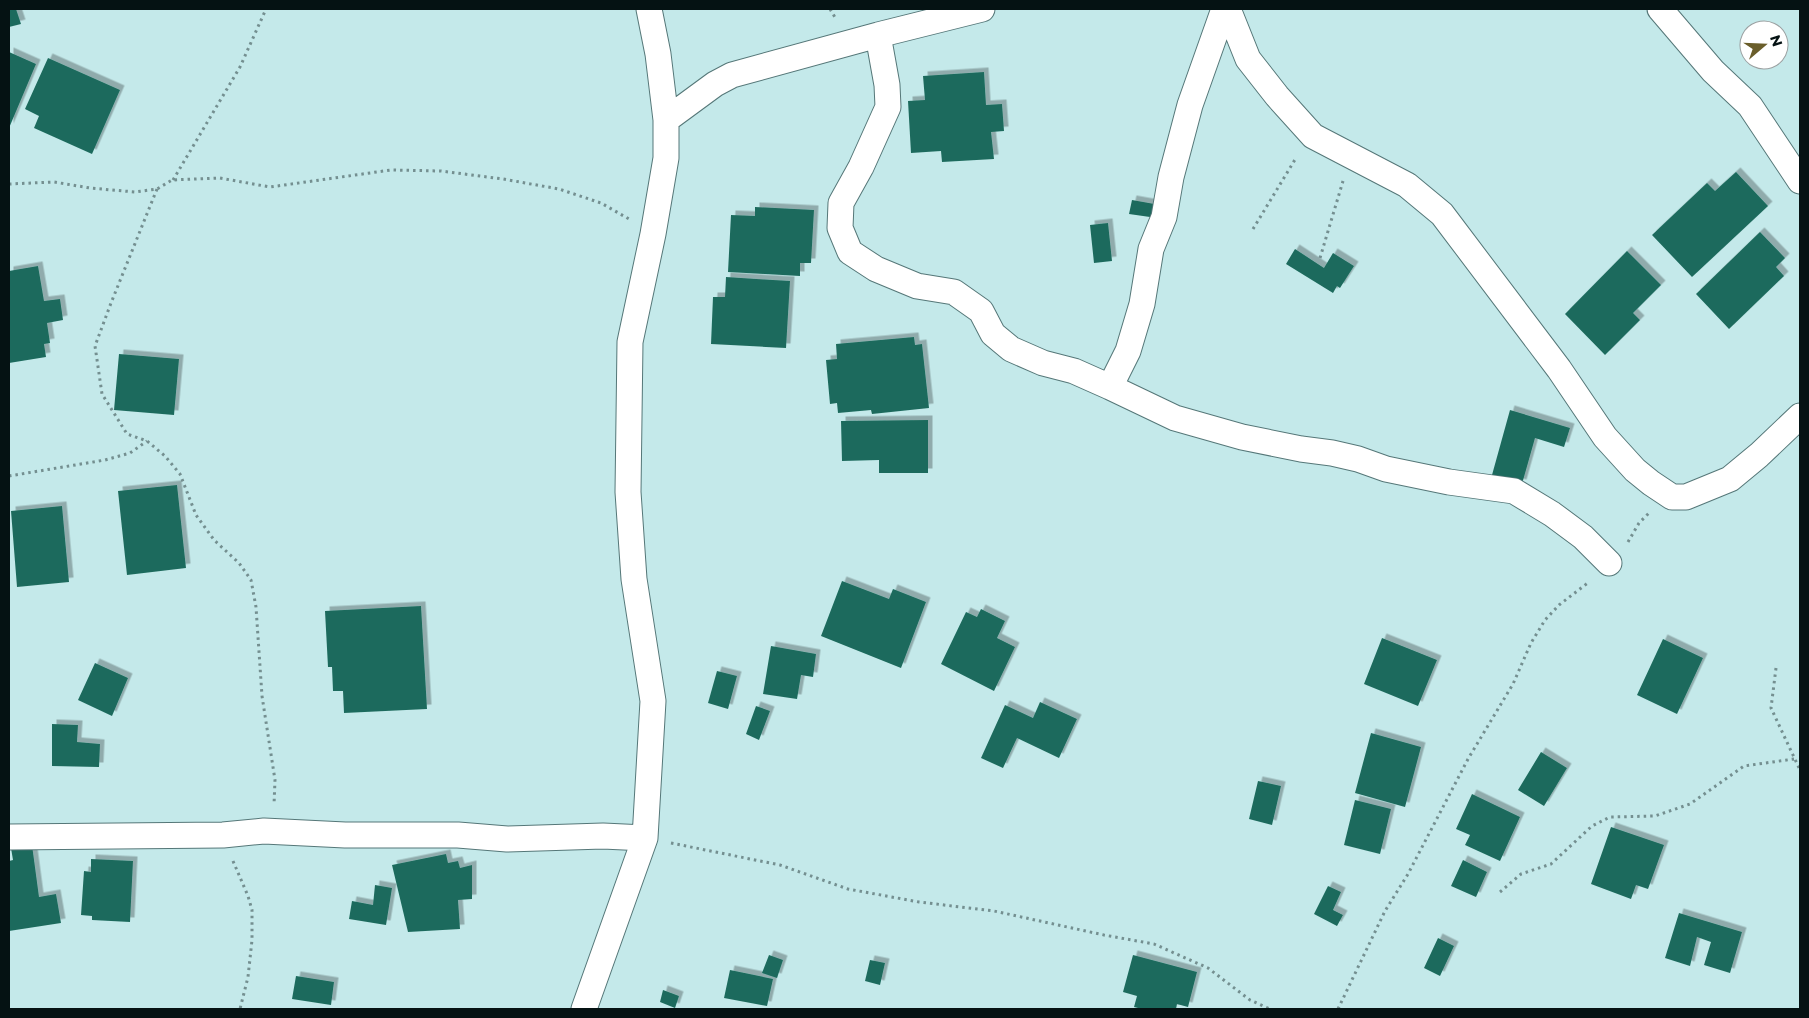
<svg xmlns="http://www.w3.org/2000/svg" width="1809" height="1018" font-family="Montserrat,sans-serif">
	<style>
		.building { fill: #1d6b5d; filter: url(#shadow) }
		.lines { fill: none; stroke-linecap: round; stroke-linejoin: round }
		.minor-casing { stroke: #557778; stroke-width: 27 }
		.path { stroke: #748f90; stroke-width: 3; stroke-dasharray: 2.5 4; stroke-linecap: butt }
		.minor { stroke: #fff; stroke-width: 25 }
	</style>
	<defs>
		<filter id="shadow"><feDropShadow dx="4.5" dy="-4.5" stdDeviation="0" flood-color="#0004"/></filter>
	</defs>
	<rect width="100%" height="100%" fill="#c4e9ea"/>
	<path class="building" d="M9,9h7l5,15 -12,3z
		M9,52l27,12 -27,64z
		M48,58l72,32 -28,64 -58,-26 5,-12 -14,-7z
		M984,72l2,33 16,-1 2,27 -13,1 3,27 -52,3 -1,-11 -30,2 -3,-52 17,-1 -2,-24z
		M1736,172l32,34 -76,71 -40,-42 55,-52 8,8z
		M1132,200l28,5 -3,13 -28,-4z
		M755,207l59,3 -3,53h-11v13l-72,-4 3,-57 24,1z
		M1108,223l4,38 -18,2 -4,-38z
		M1760,232l25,26 -9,9 8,9 -55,53 -33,-35z
		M1295,249l29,19 9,-15 21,13 -14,22 -3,-2 -4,7 -47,-29z
		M1627,251l34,34 -28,28 7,7 -35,35 -40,-41z
		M38,266l6,35 16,-2 3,21 -16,3 3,20 -6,1 2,13 -37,6v-92z
		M726,277l64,4 -4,67 -75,-4 2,-47h12z
		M914,337l1,8 7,-1 7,64 -57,6 -1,-4 -33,3 -1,-10 -7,1 -4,-44 11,-1 -1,-15z
		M119,354l60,5 -5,56 -60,-5z
		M1510,410l60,18 -6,19 -29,-9 -13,46 -30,-9z
		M928,420v53h-49v-13l-37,1 -1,-40z
		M177,485l9,83 -59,7 -9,-84z
		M62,506l7,76 -52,5 -6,-76z
		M842,581l47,18 4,-10 33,13 -25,66 -80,-32z
		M421,606l6,103 -83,4 -1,-22h-10l-1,-24h-4l-3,-56z
		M981,609l24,12 -8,17 18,9 -21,44 -53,-27 25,-52 11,5z
		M1382,638l55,22 -19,46 -54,-22z
		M1663,639l40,19 -26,56 -40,-19z
		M771,646l45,8 -3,23 -12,-2 -4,24 -34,-5z
		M95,663l33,15 -16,38 -34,-16z
		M717,671l20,5 -9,33 -20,-6z
		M1040,702l37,17 -18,39 -42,-20 -14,30 -22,-10 24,-53 28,13z
		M756,706l14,5 -11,29 -13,-6z
		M52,724l26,1 -1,17 23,2 -1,23 -47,-1z
		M1371,733l50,14 -16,60 -50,-14z
		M1541,752l26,16 -23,38 -26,-16z
		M1258,781l23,5 -9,39 -23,-6z
		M1472,794l48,23 -20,44 -35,-16 5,-10 -14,-6z
		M1355,800l36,9 -11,45 -36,-9z
		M1611,827l53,18 -16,44 -12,-4 -5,14 -40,-15z
		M32,845l7,52 17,-3 5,29 -52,8v-70l4,-1 -2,-12z
		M446,854l2,9 10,-2 2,7 12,-3v34l-14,1 2,29 -52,3 -16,-67z
		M91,859l42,2 -3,61 -38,-2v-4l-11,-1 3,-44 7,1z
		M1463,860l24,12 -11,25 -25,-11z
		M375,885l17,3 -6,37 -37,-6 3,-18 21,4z
		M1328,886l13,6 -8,18 10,5 -6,11 -23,-12z
		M1679,913l63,19 -12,41 -26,-8 7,-23 -14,-5 -7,29 -25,-8z
		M1438,938l16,8 -14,30 -16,-8z
		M769,955l14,5 -6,18 -15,-5z
		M1133,955l64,17 -9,35 -11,-3 -1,5h-34l-8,-2 3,-11 -14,-4z
		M870,960l15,3 -5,22 -15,-4z
		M730,970l43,9 -6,27 -43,-8z
		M296,976l38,6 -3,23 -39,-6z
		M663,990l16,6 -4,12 -15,-6z"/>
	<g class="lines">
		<g class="minor-casing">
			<path id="minor" d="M1224,9l-34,96 -19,72 -7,40 -13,32 -9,55 -14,47 -18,36 65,31 67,19 59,12 31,4 26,6 28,10 63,13 65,9 38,23 31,23 26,26
				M1228,9l20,50 29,37 36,40 94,49 35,29 117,155 46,68 30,33 16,13 21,14h14l44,-18 29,-24 41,-39
				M1660,9l53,62 37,35 50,75
				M878,35l9,50 1,22 -27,60 -20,36 -1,25 10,24 26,17 41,17 37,6 27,19 12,23 18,15 32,14 31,8 36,16
				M666,120l49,-36 17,-9 146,-40 104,-26
				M9,837l214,-2 41,-4 81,4h113l49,4 96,-3 42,2
				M584,1009l61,-171 8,-137 -19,-122 -6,-87 2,-150 23,-108 13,-76v-38l-8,-66 -9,-45"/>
		</g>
		<path class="path" d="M830,9l6,10
			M173,180l67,-113 26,-58
			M9,184l45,-2 36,6 45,4 22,-3 15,-9 48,-2 50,9 121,-17 50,1 62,8 56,10 42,14 28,16
			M157,189l-46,114 -16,43 7,48 25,40 20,7 18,15 15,18 16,41 18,25 25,23 12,17 5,27 6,89 13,84 -1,25
			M1253,229l43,-71
			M1320,258l23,-77
			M9,476l96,-16 25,-7 17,-12
			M1628,542l11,-19 10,-10
			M1776,668l-5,40 29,62
			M671,843l109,22 68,24 71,13 75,9 110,24 50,9 54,24 42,32 20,9
			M233,861l15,35 4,14v30l-4,37 -8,32
			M1500,892l21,-18 30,-10 41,-38 18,-9 45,-1 35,-12 54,-38 50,-7
			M1338,1009l47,-98 23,-37 60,-115 45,-75 18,-41 14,-23 14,-15 30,-23"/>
		<use href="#minor" class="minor"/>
	</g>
	<rect width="1809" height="1018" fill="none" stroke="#051213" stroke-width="20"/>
	<g transform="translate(1764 45) rotate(71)"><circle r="24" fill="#ffffff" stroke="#9ba0a1"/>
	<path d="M0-4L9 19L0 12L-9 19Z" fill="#6a5e2b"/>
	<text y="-8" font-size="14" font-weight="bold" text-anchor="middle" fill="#051213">N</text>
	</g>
</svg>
